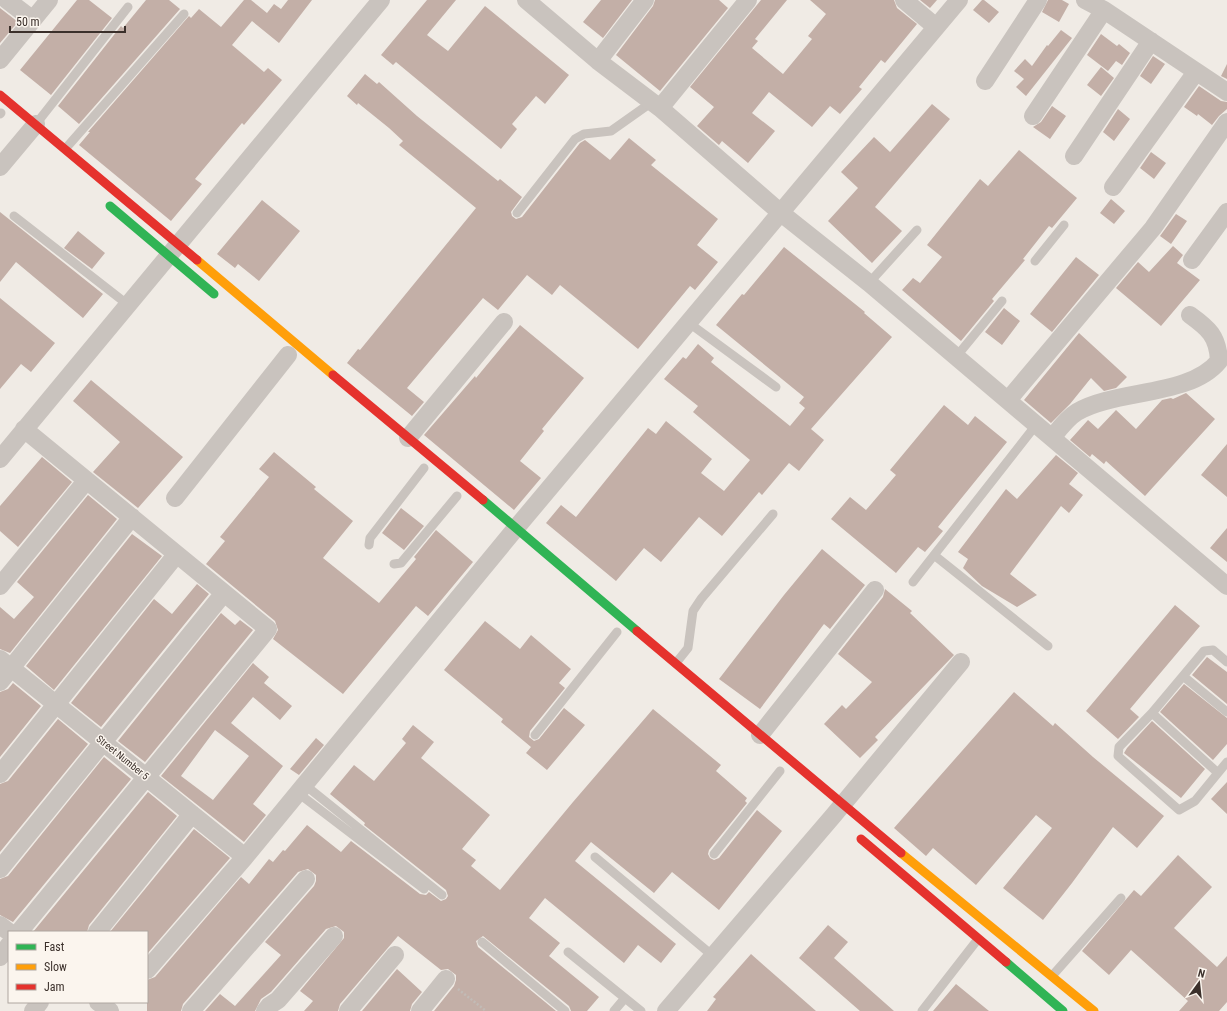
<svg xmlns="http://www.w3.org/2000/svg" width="1227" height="1011" font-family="'Roboto Condensed',sans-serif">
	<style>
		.building { fill: #c3afa7; fill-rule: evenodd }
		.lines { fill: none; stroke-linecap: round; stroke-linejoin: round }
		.path { stroke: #c2bbb6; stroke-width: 2.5; stroke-dasharray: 2 2; stroke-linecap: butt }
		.lane { stroke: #c9c3be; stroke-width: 9 }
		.street { stroke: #c9c3be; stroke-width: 18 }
		.fast { stroke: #30b455; stroke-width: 9 }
		.slow { stroke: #ff9f0a; stroke-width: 9 }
		.jam { stroke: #e5322d; stroke-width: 9 }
		.labels { text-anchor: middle; stroke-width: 3; stroke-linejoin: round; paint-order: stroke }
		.street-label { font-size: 10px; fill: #3b302b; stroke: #fbf5ee }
	</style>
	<rect width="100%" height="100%" fill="#f0ebe5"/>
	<path class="building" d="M77,0h12l23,18 -61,77 -31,-25z
		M146,0h23l11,9 -101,115 -21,-18 63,-80 2,2z
		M244,0h7l16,13 7,-9 7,5 7,-9h24l-33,43 -27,-22 -20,24 32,27 4,-4 14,12 -38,45 -2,-2 -47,56 7,5 -31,37 -92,-76 11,-13h-2l101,-116 2,2 8,-9 22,18z
		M427,0h29l-29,35 21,16 37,-45 84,69 -24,29 -9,-8 -24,28 5,5 -16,20 -105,-87 -3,3 -12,-10z
		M601,0h31l-29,38 -20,-16z
		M655,0h64l9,8 -68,83 -44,-36 37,-49z
		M761,0h26l-32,39 3,2 -6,7 31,26 29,-35 -4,-3 18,-22 -16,-14h84l3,8 20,16 -32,39 -4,-3 -22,27 3,2 -22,25 -10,-8 -18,21 -43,-35 -17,21 23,18 -27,32 -26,-22 -3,4 -22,-19 17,-19 -24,-20z
		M920,0h17l-7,8z
		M982,0h2l15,12 -10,11 -16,-13z
		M1048,0h14l7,4 -10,18 -17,-10z
		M0,8l18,14 -18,21z
		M1061,30l11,8 -46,58 -10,-9 8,-8 -10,-8 11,-12 7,7 15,-21 1,1z
		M1101,34l16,12 2,-2 11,9 -8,12 -6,-4 -8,10 -21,-16z
		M1153,56l12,8 -14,20 -11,-8z
		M1227,64v15l-6,-3z
		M1101,67l13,11 -13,18 -14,-11z
		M365,74l12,10 2,-2 38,34 81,65 2,-2 22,18 -11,15 1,4 4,3 6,-2 58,-74 5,-3 25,20 19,-22 27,22 -5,5 67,54 -21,26 21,17 -23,28 -5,-4 -52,63 -78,-64 -8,10 -25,-20 -29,35 -15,-12 -76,90 17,14 -12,14 -65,-53 11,-14 2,1 116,-142 -77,-63 4,-4 -14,-13 -31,-25 -1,2 -10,-9z
		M1199,86l22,15 6,1v7l-8,7 -7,9 -14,-11 -1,2 -13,-9z
		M932,104l18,15 -75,88 27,24 -30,32 -44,-42 30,-33 -17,-16 33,-35 16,15z
		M1052,106l14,10 -16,23 -17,-12 8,-5z
		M1118,109l12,10 -16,22 -11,-9z
		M1019,150l58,48 -25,30 -3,-2 -26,33 2,1 -33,39 2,2 -33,40 -59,-51 11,-12 7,5 22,-26 -15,-12 53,-66 8,7z
		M1151,152l15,11 -12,16 -14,-11z
		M1111,199l14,12 -11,13 -14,-11z
		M262,200l38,31 -41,50 -21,-17 -3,4 -18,-14z
		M0,212l103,82 -20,24 -67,-56 -16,20z
		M1176,214l11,7 -16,23 -11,-8z
		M78,231l27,22 -13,16 -28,-21z
		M1173,246l10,9 -6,8 23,17 -39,46 -45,-38 22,-26 11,10z
		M784,247l81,65 -1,1 28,24 -81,92 13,11 -25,31 -10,-8 -27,32 -3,-3 -37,44 -23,-19 -38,45 -17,-14 -28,33 -70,-58 15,-18 15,12 72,-89 8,6 10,-13 46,38 -11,14 23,18 26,-31 -57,-48 5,-6 -34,-27 19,-22 3,2 12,-15 16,14 -3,4 79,64 15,-18 -6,-5 5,-6 -88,-72 26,-31 2,1z
		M1076,257l23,18 -47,57 -22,-18z
		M0,298l55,45 -24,29 -10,-8 -21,25z
		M1004,308l16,13 -18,24 -17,-13z
		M520,325l64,53 -42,51 2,2 -24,30 21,17 -27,32 -90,-75 51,-59 1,2z
		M1079,333l48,44 -11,11 -12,3 -13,-13 -21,26 -19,19 -27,-23z
		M91,380l92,77 -45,51 -45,-36 27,-30 -47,-41z
		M1186,393l29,26 -70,77 -39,-35 -2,3 -12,-10 -2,3 -20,-17 18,-20 10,9 18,-19 20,19 26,-29 9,-2 2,1z
		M944,405l24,20 7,-9 32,26 -69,85 5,4 -18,21 -7,-5 -22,26 -65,-54 19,-22 16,13 30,-35 -6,-5z
		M1227,444v53l-26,-22z
		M274,452l42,35 -2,2 39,32 -30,37 56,45 37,-44 -2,-2 22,-27 37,32 -45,54 -12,-10 -73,88 -70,-55 5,-9 -3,-9 -69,-57 19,-23 -5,-4 49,-60 -10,-8z
		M1056,455l22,18 -9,11 14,11 -14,18 -8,-7 -51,68 27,21 -20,12 -35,-21 -19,-18 5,-9 -10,-7 48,-63 11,10z
		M42,457l30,25 -54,65 -18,-16v-25z
		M88,495l29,24 -107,134 -10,-4v-42l14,12 20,-22 -17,-15z
		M401,508l23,18 -20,24 -22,-17z
		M1227,528v34l-17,-14z
		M132,534l30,22 -108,134 -28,-24z
		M822,549l43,36 -35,44 -6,-5 -64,85 -41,-30 65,-84z
		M197,584l12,10 -108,133 -30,-24 83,-104 18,15z
		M885,589l27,22 -2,2 44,42 -79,82 3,3 -18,18 -36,-34 18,-19 4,4 26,-27 -34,-28 45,-57z
		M1175,605l25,21 -70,83 9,8 -21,22 -32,-28z
		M221,613l14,12 5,-5 13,10 -108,132 -27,-21z
		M485,621l35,28 11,-14 40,34 -12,14 6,5 -35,43 -1,6 5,4 5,-2 25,-31 21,17 -38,45 -21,-17 5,-6 -30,-25 2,-3 -59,-49z
		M1207,657l20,15v32l-35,-29z
		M253,663l16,14 -5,6 28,23 -12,14 -27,-23 -22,26 52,43 -30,38 13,11 -22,27 -83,-66zM215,730l34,26 -36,44 -32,-24z
		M13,683l28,23 -41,51v-65l8,-3z
		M1184,684l43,34v26l-14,16 -53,-48z
		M1014,692l39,34 2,-3 38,34 71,59 -27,32 -24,-21 -41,56 -29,37 -40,-32 49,-60 -16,-13 -60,70 -43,-37 -7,8 -32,-28z
		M653,709l68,56 -5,6 31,27 -2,3 2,2 -38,47 -1,4 2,4 4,2 5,-2 38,-48 25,21 -63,79 -47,-38 -18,21 -63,-51 -16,19 101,83 -15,19 -23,-18 -14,18 -79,-65 -16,20 31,25 -11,13 50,41 -12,14h-16l-2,-5 -86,-70 -7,5 2,6 78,64h-122l20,-25 2,-6v-5l-8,-6 -7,1 -43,-34 -58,68 -2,7h-34l9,-10 -13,-10 44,-53v-6l-8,-6 -10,3 -55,63 -10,7 -6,12h-50l15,-17 15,12 46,-51 -16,-13 49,-56 2,-5v-6l-8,-6 -10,3 -115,132 -2,7h-34v-31l8,-3 86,-100 8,7 20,-25 4,3 10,-12 2,1 22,-26 34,27 10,-11 69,53 6,1 3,-3 12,9 5,-2 2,-3 -2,-6 -82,-65 1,-2 -35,-29 24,-29 20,16 32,-38 -4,-4 11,-14 21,17 -13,16 69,57 -28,34 14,11 -5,6 29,24 73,-88z
		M58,719l30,25 -88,108v-68l8,-3z
		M1152,721l53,48 -24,29 -57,-45 3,-5z
		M316,738l8,7 -25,30 -9,-6z
		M104,757l27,22 -118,143 -13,-7v-36l8,-3z
		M1227,782v32l-16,-15z
		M148,792l29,24 -88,109 -2,7h-54z
		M194,829l36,29 -83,96v-22h-37z
		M1178,855l34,32 -38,41 43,39 10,-11v46l-8,9h-40l9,-10 -57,-51 -22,25 -27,-24 52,-61 7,6z
		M828,925l20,17 -14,16 60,53h-34l-61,-53z
		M751,954l65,57h-109l9,-12 -3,-2z
		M397,969l25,23 -10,12 -2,7h-48z
		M956,984l33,27h-56z"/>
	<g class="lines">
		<path class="path" d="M458,989l28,22"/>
		<path class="lane" d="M0,114l1,-1
			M36,124l92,-117
			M66,148l118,-134
			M517,213l58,-74 9,-5 27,-3 41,-29
			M14,216l113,88
			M1035,261l29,-36
			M869,283l48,-53
			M689,323l87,64
			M956,357l46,-56
			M369,545l1,-7 54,-70
			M934,555l114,91
			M394,564l7,-1 56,-67
			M913,582l123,-157
			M1227,662l-14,-12 -9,1 -52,62 -33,34 -1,9 61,54 16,-9 32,-39
			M676,663l12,-15 5,-37 8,-12 72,-85
			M1183,676l44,36
			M1152,713l66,60
			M535,735l82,-103
			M305,785l137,110
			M298,793l126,96
			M714,854l66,-83
			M595,857l118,99
			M482,942l83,69
			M568,952l73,59
			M1052,976l69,-78
			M614,1011l11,-13
			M922,1011l56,-72"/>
		<path class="street" d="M7,0l26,20
			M526,0l72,61 62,47 121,105 88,70 358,303
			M904,0l32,27
			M1085,0l19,10 123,82
			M0,60l49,-60
			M598,61l47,-61
			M985,81l53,-81
			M660,108l88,-108
			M1033,116l71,-106
			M1074,156l77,-115
			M0,167l36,-43
			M1113,187l83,-115
			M1192,260l35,-48
			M1008,400l145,-172 74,-106
			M408,438l96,-116
			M1052,438c7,-9 15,-20 25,-26 39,-23 113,-15 142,-51 -1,-25 -11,-33 -29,-46
			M0,459l381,-459
			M175,498l113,-143
			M0,586l86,-105
			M0,659l245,198
			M0,682l132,-165
			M760,735l115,-145
			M0,774l176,-219
			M0,869l224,-276
			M0,925l9,7
			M19,932l249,-303 -244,-200
			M97,932l95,-118
			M0,957l9,-12
			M147,970l98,-113 271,-329 443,-528
			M98,1002l12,9
			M33,1011l7,-9
			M191,1011l115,-132
			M265,1011l4,-5 9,-6 56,-64
			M348,1011l47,-56
			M420,1011l26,-32
			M666,1011l167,-195 128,-154"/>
		<path class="fast" d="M110,206l104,88
			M483,500l154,131
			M1006,962l57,49"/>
		<path class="slow" d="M197,260l136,115
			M901,853l193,158"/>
		<path class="jam" d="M0,95l197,165
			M333,375l150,125
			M637,631l264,222
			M861,839l145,123"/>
	</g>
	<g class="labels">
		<g class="street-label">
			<text transform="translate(123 757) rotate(39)" y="4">Street Number 5</text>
		</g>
	</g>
	<rect x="8" y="931" width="140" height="72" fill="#fbf5ee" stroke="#aea6a0"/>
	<rect x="16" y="944" width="20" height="6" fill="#30b455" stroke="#aea6a0"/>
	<text x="44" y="951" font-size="12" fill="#3b302b">Fast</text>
	<rect x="16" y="964" width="20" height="6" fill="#ff9f0a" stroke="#aea6a0"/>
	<text x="44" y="971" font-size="12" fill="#3b302b">Slow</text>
	<rect x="16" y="984" width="20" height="6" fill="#e5322d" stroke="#aea6a0"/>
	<text x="44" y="991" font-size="12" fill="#3b302b">Jam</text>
	<g transform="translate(1199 983) rotate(15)" stroke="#fbf5ee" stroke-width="3" paint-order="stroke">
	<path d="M0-3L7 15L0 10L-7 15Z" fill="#3b302b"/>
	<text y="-6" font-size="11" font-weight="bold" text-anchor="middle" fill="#3b302b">N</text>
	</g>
	<path d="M10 26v6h115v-6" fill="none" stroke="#3b302b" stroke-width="2"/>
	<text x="16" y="26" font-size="12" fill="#3b302b" stroke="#fbf5ee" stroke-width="3" paint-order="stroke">50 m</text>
</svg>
